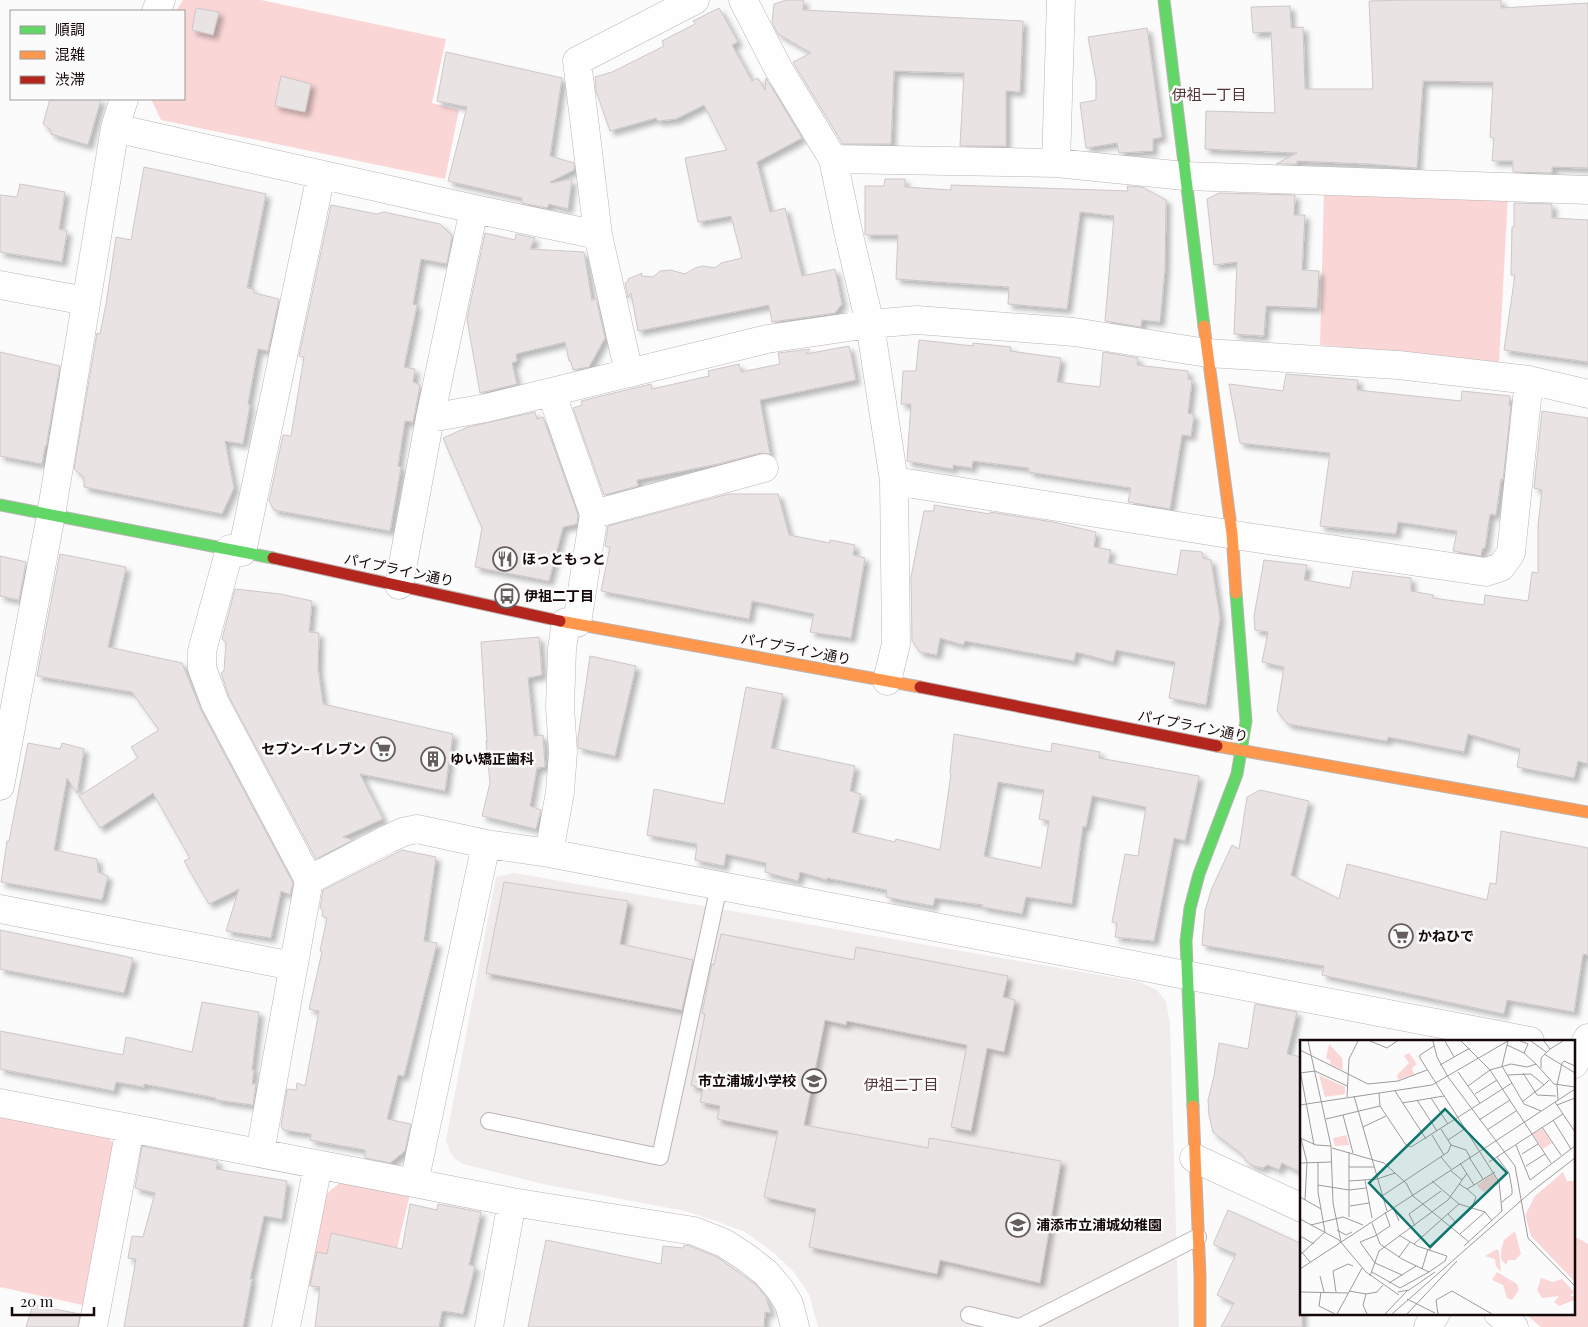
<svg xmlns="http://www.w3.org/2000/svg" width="1588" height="1327" font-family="'Playfair Display','Noto Sans JP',serif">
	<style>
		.built { fill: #f1ecec }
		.green { fill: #fbd6d6 }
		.building { fill: #eae3e3; stroke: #cec7c7; fill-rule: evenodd; filter: url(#shadow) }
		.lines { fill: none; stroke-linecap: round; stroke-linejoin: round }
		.lane-casing { stroke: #bbb4b4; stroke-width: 18 }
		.street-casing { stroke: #bbb4b4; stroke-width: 29 }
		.fast-casing { stroke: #bbb4b4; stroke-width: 13 }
		.slow-casing { stroke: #bbb4b4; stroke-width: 13 }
		.jam-casing { stroke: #bbb4b4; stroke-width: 13 }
		.lane { stroke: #fefefe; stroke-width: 16 }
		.street { stroke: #fefefe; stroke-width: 28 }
		.fast { stroke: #63d668; stroke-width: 11 }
		.slow { stroke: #ff974d; stroke-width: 11 }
		.jam { stroke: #b3261e; stroke-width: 11 }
		.labels { text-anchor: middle; stroke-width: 5; stroke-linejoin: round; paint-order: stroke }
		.poi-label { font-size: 14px; font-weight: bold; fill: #150808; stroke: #fbfbfb; text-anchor: start }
		.street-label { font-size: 14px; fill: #150808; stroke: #fbfbfb }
		.neighbourhood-label { font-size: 15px; fill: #533233; stroke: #fbfbfb }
		.inset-road { fill: none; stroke: #9f9a9a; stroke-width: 1 }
		.view { fill: #0f766e; fill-opacity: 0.15; stroke: #0f766e; stroke-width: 2.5 }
		.inset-edge { fill: none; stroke: #150808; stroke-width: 2.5 }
	</style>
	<defs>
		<filter id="shadow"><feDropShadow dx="4.5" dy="4.5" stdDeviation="2.5" flood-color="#0004"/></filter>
	</defs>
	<rect width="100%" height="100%" fill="#fbfbfb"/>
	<path class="built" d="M514,873l626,109 17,8 9,12 4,21 9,304h-361l-9,-33 -16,-23 -19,-18 -29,-21 -32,-12 -29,-9 -141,-27 -80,-20 -8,-5 -5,-7 -4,-12 50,-263z"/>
	<path class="green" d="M183,0h78l185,39 -14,64 27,7 -14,69 -284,-59 -10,-21h33v-88h-8z
		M1324,191l184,4 -9,167 -179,-17z
		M0,1113l107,22 10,14 -30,157 -87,-19z
		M346,1178l65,12 -16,67 -6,39 -81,-10 18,-92z
		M1574,1236l14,8v83h-47l-17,-14h50z"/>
	<path class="building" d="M786,0h18l-1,10 220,11 -3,71 -14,-1v55h-46l4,-73 -43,-1 -27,-1 -3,73h-48l-50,-82 18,-9 -33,-19 -6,-12 2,-18z
		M1404,0h97v8l87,-5v165l-36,-1v6l-39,-1v-11h-21l2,-23 -4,-1 3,-55 -70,-1 -6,87 -48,-4 -72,-3v3h-21l21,-11 -92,-4 1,-38 69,2 -4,-81 -18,1 -2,-26 39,-1 1,22 12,-1 2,62h68l-4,-88z
		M196,8l23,4 -6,23 -21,-5z
		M719,8l19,34 -6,3 20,36 6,-3 7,12 1,-12 36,60 -45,24 13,50 15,-4 17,68 33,-7 7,35 -7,9 -63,9 -3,-17 -131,26 -7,-38 -3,5 -3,-15 3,-2v-2l14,-6 -1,3 12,1 7,-6 10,-1 15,4 10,-6 8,-2 12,2 6,-5 21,-5 -11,-42 -33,6 -13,-64 42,-8 -23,-45 -28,14 -18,2 -2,-3 -46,13 -14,-40 -1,-14 17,-5 52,-26 -2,-5 33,-17 -2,-3z
		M1147,28l15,109 -9,2v12l-34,2 -2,-10 -31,5 -6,-45 16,-3v-20l-8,-43z
		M446,52l116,26 -12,78 24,7v7l-24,12 1,1 21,-4 -4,30 -19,-5 -2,4 -25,-5v-5l-74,-17 19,-74 -30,-6z
		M281,76l30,8 -6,28 -30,-6z
		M50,99h51l-13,46 -37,-11v-4l-8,-6z
		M144,167l122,27 -19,94 7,1v4l25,6 -11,52 -10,-2 -10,55 2,1 -7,39 -18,-3 9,47 -12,26 -138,-27v-10l-10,-8 23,-136 3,1 6,-30 10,-67 15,3z
		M885,179h20v8l46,3v-5l177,6 -1,-5 15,1 24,13 -1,69 -5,53 -18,-2 -1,7 -36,-6 9,-105 -34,-4 -13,97 -59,-5 1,-17 -113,-8 2,-44h-33v-49h19z
		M20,184l45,8 -6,37 8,2 -5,31 -62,-10v-57l17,2z
		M1219,193l76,2 -1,20h11l-3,55 17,1 -2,37 -51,-2 -2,30 -30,-2 3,-72 -23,3 -7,-66z
		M1514,203l38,1v14l36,2v142l-84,-12 11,-75h-4l1,-48h2z
		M331,205l45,9 8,-2 56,12 12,12 -5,28 -26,-5 -8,45 4,1 -13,62 11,2 -2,13 7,3 -7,37 -8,-1 -7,45 3,1 -11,64 -116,-21 -5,-9 14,-66 8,1 13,-79 -5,-1z
		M485,233l30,7 1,-6 19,4 -5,11 54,3 8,49 4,-3 9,40 -16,29 -16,3 -2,-9h-2l-4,-19 -49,12 1,7 -5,2 5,21 -37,9 -13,-74z
		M919,340l54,6v-3l38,4 -1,4 51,7 -4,24 43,5 3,-35 35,6 -1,7 51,6v8l4,1 -4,33 6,2 -3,21 -9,-1 -12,74 -42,-7 3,-14 -102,-16v-4l-56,-7 -1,7 -19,-3v4l-46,-8 4,-57h-10l2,-33h13z
		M849,346l7,34 -96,20 10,54 -10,-1 -42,11 -81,16 1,6 -34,9 -31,-87 9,-3 -1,-4 70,-17 1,5 57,-13 -1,-5 31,-7 2,8 39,-8 -2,-11 32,-4 -4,5z
		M0,352l60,14 -14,81 -1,-1 -3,18 -42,-8z
		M1286,374l72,6 -1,10 104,11 1,-10 48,5 -1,9 2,1 -8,74 -2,-1 -5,36 -6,-1 -5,34 -3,1 -1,7 -28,-5 4,-20 -59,-9 -2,12 -76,-8 10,-73 -90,-10 -11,-59 54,7z
		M1542,411l46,7v346l-10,-3 -4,17 -57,-11 3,-18 -52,-15 -4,18 -76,-15 -1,4 -99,-17 -11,-13 7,-44 -22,-5 6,-30 -13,-2 -1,-14 10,-56 43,5 -3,15 46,8 3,-17 58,7v13l22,4v3l51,7 1,-10 43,6 4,-29 6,1v-47l4,-36 -8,-2z
		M535,412l2,7 6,-2 35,98 -1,9 -14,3 -14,54 -74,-14 7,-39 -39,-90 25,-11z
		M728,494h50l11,41 41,8v-3l25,5 -2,10 12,3 -14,80 -41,-6 4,-18 -62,-13 -3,18 -148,-28 9,-44 -5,-1 3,-20z
		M934,505l56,9v-2l63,10 43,10 -2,15 17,3 -3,13 69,12 4,-25 21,2 1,6 8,2 9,58 -14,87 -37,-7 6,-36 -59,-12 -3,12 -37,-10 -2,9 -109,-20 -2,4 -23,-7 -3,17 -17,-3 -8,-11 -1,-64 13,-66h10z
		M60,554l66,13 -18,80 74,16 19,47 92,173 -3,12 -9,-4 -10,47 -45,-7 13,-42 -30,15 -25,-43 6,-3 -37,-65 -53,35 -21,-32 59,-38 -7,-11 28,-17 -27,-38 -95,-16z
		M0,556l26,6 -7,38 -19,-4z
		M235,589l45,5 32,7 -3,31 10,1 -1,35 5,36 130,30 -8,57 -85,-17 23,45 -40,18 10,3 -37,19 -87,-162 -8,-24 3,-2 2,-29 -4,-3z
		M539,637l3,38 -14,3 6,58 9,-1 2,32 -8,1 -7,38 11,4 -5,19 -54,-13 8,-33 -4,-42 1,1 -6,-100z
		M590,656l46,10 -21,90 -37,-8v-10z
		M746,687l37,7 -12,54 84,18 -5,25 11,3 -9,38 43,10 1,-3 44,11 11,-76 -1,-1 4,-39 97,18 1,-9 48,9 -1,6 100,18 -14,65 -11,-3 -20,103 -39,-4 2,-14 -5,-1 13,-68 13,2 8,-49 -54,-11 -6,31 -3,-1 -11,78 -46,-7 -4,17 -40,-7 1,-2 -48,-7 -2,8 -47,-9 1,-7 -60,-12v2l-27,-8 -2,9 -33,-9 1,-9 -40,-9 -2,12 -29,-6 2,-16 -50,-9 7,-46 70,15zM998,782l46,8 -5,29 10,2 -8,47 -57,-12z
		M28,743l32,6 2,-6 22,6 -7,44 -10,-15 -13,72 43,9 1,13 10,4 -6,24 -101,-18 6,-41h2z
		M1260,790l49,11 -18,74 48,24 8,-35 140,36 3,-17 6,1 5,-53 87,17v107l-5,-1 -9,58 -67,-12 -3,14 -182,-39 2,-9 -122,-21 3,-34 7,-23 20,-43 7,4 8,-52z
		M402,850l34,7 -12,84 13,2 -33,133 -6,-1 -11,44 24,5 -6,27 -15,12 -25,-5v-8l-55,-10 1,-6 -28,-4 -2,-4 6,-37 9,1 1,-7 8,3 14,-75 -10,-2 13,-57 -2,-1 7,-33 -5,-2 1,-6 -3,-2 3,-18z
		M504,882l124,19 -8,43 73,16 -11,50 -196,-37z
		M0,930l133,28 -9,35 -124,-24z
		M721,934l133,26 2,-13 152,29 -5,21 12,3 -11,52 -17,-4 -16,83 -20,-4 16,-82 -120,-24 -1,4 -21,-5 -21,105 124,23 1,-10 132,23 -21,122 -100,-23 -3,14 -128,-27 7,-38 -52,-12 14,-66 -61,-12 3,-13 -20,-4 3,-13 -12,-4 14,-71 -3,-1 10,-49 2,1z
		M202,1002l57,10 -7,58h2l-2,14h4l-3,21 -37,-5v-2l-72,-14v3l-28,-5 -2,9 -114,-22v-38l123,24 3,-18 66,15z
		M1255,1004l42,8 -10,42 15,3v116l-20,-10 -3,7 -11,-5 -5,3 -9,-2 -8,-5 -3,-6 -30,-23 -4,-17 -1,-15 6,-24 5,-33 29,6z
		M142,1146l76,15 -2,8 71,12 -5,38 -18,-3 -14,63h2l-9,48h-119l12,-68 -8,-1 4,-22 11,1 12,-44 -20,-5z
		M410,1204l27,6 1,-6 43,8 -12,53 6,1 -12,48 -21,-3 -3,16h-124l5,-40 -10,-1 7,-34 10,2 4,-21 71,16z
		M1228,1210l74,34v83h-81l13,-24 -17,-8 19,-41 -22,-9v-3z
		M546,1240l115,24 2,-18 20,2 1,-3 6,1 27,11 38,27 11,13 5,16 -6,-1 -1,15h-236z
		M33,1305l47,9 -2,13h-52z"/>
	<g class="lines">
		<g class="lane-casing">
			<path id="lane" d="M489,1121l171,36 59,-271
				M969,1315l49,12
				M1020,1327l178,-90"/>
		</g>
		<g class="street-casing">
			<path id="street" d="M743,0l35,68 55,91 15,72 22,93 24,157 2,163 -9,37
				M156,11l5,-11
				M115,128l359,81 -44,209 -31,167
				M833,159l223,4 129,13 403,14
				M1056,163l5,-163
				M474,209l124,26 31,138
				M598,235l-21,-174 118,-61
				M0,285l86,16
				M551,392l43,122 -17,109
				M430,418l56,-10 281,-69 103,-15 47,-4 157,12 133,21 191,12 131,15 59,14
				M894,481l347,55 245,36 15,-5 10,-14 18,-173
				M594,514l170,-46
				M230,549l-28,102v17l13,35 94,177 -49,273
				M242,552l79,-377
				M0,786l51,-271 64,-387 9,-29
				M549,853l11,-61 3,-40 -3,-45 2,-58 4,-27
				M309,880l79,-41 15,-7 14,-3 69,15 63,9 981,188
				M0,909l293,57
				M1574,1064l14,-26
				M0,1103l512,99 182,29 30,12 23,15 19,15 13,15 10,16 6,23
				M1194,1158l108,50
				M414,1183l72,-339
				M1498,1313l16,14
				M93,1327l37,-199
				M286,1327l32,-162
				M489,1327l23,-125
				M1428,1327l8,-14"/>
		</g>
		<g class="fast-casing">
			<path id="fast" d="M1164,0l40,326
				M0,505l273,53
				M1193,1106l-7,-165 4,-33 9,-34 38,-100 9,-53 -10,-128"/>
		</g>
		<g class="slow-casing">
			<path id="slow" d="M1204,326l28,208 4,59
				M560,621l360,66
				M1217,746l371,66
				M1193,1106l7,170v51"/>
		</g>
		<g class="jam-casing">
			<path id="jam" d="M273,558l287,63
				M920,687l297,59"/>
		</g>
		<use href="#lane" class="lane"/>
		<use href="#street" class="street"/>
		<use href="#fast" class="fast"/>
		<use href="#slow" class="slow"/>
		<use href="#jam" class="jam"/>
	</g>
	<defs>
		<g id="restaurant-ring" transform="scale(1.25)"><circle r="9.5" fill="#fbfbfb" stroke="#665d5d" stroke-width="1.5"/><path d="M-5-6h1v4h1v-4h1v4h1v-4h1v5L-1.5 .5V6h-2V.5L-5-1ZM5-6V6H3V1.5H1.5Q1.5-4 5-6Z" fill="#665d5d"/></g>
		<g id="bus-ring" transform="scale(1.25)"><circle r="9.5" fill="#fbfbfb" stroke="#665d5d" stroke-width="1.5"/><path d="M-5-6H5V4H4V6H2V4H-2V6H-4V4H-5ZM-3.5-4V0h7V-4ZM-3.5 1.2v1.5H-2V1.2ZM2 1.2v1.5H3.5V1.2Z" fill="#665d5d"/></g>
		<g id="supermarket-ring" transform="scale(1.25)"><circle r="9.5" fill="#fbfbfb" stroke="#665d5d" stroke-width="1.5"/><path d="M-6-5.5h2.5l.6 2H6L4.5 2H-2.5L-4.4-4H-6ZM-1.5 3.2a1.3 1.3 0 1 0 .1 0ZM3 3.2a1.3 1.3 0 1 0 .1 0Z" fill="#665d5d"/></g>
		<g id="building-ring" transform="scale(1.25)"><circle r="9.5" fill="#fbfbfb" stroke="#665d5d" stroke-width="1.5"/><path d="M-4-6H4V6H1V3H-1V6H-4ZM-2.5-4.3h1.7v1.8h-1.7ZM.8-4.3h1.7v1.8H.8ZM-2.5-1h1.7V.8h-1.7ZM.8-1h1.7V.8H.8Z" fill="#665d5d"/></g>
		<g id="school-ring" transform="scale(1.25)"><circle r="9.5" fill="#fbfbfb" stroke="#665d5d" stroke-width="1.5"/><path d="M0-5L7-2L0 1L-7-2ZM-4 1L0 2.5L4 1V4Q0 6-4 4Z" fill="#665d5d"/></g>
	</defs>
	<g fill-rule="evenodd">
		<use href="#restaurant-ring" x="505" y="559"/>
		<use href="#bus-ring" x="507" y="596"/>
		<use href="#supermarket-ring" x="383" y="749"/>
		<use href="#building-ring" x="433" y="759"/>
		<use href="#supermarket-ring" x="1401" y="936"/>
		<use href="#school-ring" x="814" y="1081"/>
		<use href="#school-ring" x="1018" y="1225"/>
	</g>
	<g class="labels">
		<g class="poi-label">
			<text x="522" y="564">ほっともっと</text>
			<text x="524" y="601">伊祖二丁目</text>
			<text x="366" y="754" text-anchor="end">セブン-イレブン</text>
			<text x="450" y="764">ゆい矯正歯科</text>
			<text x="1418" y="941">かねひで</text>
			<text x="796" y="1086" text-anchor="end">市立浦城小学校</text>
			<text x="1036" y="1230">浦添市立浦城幼稚園</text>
		</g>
		<g class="street-label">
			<text transform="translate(399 570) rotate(12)" y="5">パイプライン通り</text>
			<text transform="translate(796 649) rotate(11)" y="5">パイプライン通り</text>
			<text transform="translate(1193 726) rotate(11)" y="5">パイプライン通り</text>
		</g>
		<g class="neighbourhood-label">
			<text x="1209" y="100">伊祖一丁目</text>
			<text x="901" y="1090">伊祖二丁目</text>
		</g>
	</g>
	<g transform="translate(1300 1040)">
		<rect width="275" height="275" fill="#fbfbfb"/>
		<path d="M29,4l13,14 1,12 -13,-6 1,-3 -5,-3zM109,13l8,11 -5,4 2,6 -16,6 -1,-5 12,-12 -5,-7zM19,35l26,12v7l-20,3zM242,89l10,14 -9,6 -10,-15zM46,95l3,10 -14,1 -2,-8zM263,132l4,9h8v101l-44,-46 -6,-21 10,-19zM193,134l5,8 -14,10 -4,-3 -3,-4zM215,191l6,23 -6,6h-7l-2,5 -5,-6v-9l3,-10zM197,209l2,2 2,21 -5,-6 -1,-7 -10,-3zM197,232l20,12 2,6 -7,10 -5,-2 -4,-13 -11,-5zM241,238l12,4 9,-3 12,13 -4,4h5v4l-16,6 -5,-4 5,-6 -17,2 -5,-8z" fill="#fbd6d6"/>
		<path class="inset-road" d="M8,1l23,105 2,57 8,39M70,1l17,7 10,-7M133,1l4,16 11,20 67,89 13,72 47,48M145,1l9,16M161,1l29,29 61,93M220,1l8,3 -4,9 12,11M231,1l15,11M207,5l17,8M134,6l-14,9v3l79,124 3,29 -38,35M250,9l13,-8M0,10l68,34 30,-3 29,-11M244,14l31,19M140,25l30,-17M202,26l22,38 17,7M202,26l6,-25M241,28v-10l9,-9 -6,-8M0,30l14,75M158,32l22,31M0,33l15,-2 32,15M223,33l14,22 19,1M208,35l23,-1 13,11 5,-5M168,46l22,-16 21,-6 16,3 9,-3 18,20 21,3M95,51l31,48M79,53l1,13 26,39 5,2 101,-64M175,54l22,-14M54,56l33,115M47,57l2,-38 9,-18M131,58l17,26M117,60l20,31M258,60l-1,-15 5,-22 2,-2 11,5M222,62l22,-17M255,62l20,30M102,63l42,-7M0,65l132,-20 76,-44M257,65l18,-7M43,75l10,38M26,79l54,-13M179,80l31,-20M253,80l18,29M63,87l23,-11M242,87l19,28M141,89l10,16 15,5 4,7M187,90l29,-19M0,95l7,27 -2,38M132,95l12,20M0,98l16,7 15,1M148,100l18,-12M216,105l14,35 45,-34M32,108l52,15 22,20 7,13 56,46M49,112v65M222,114l16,-10M141,117l10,12M169,117l14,22M197,117l12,16 3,16v5l-10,8M189,122l74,-48M0,123l32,-1M160,123l14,22 21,-13M226,126l19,-12M49,127h25M150,130l12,10M65,140l7,38M49,141l28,-2 18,-6M132,141l27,23 26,8 7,9M159,144l8,5 7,-4M18,145l31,5 17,-2M82,156l66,-44 3,-7M0,157l21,12M50,166l19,-3M93,167l6,14M148,174l8,9 16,-15 4,-11 -9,-8M0,179l39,21 27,32 33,23M72,183l8,21 22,15 27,13 16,-11 2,-5 -30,-10 -18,-11M11,185l32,-8 20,8M115,186l-6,-12 32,-23M37,190l9,5 6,-3M160,194l25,-22M0,196l14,8M75,196l-15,6 15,21 27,12 14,-9M75,196l15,-10 -5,-14M114,204l45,-40M0,210l10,12M129,210l22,-23M0,215l25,-23 -7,-40v-30M99,217l11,-15M0,229l275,-180M122,229l6,-20M72,232l28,16 29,-16M20,236l4,16M70,236l9,-25 69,-51 19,-27M89,243l13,-8M49,251l17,3 11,-2 6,-7M0,252l48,1M21,252l-2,14 16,8M36,252l-3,-21 15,-7 5,2M98,252l11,-2 26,-18M66,254l-3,11 4,9M107,259l28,14M37,274l25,-46M85,274l23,-24M92,274l139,-122 44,-34M107,274l50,-53M138,274l-2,-14 16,-9 40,23"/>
		<path class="view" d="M145,69l62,64 -77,74 -61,-64z"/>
		<rect width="275" height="275" class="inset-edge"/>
	</g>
	<rect x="10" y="10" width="175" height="90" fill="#fbfbfb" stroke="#9f9a9a"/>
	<rect x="20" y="26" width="25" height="8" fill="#63d668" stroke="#9f9a9a"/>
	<text x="55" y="35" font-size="15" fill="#150808">順調</text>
	<rect x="20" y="51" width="25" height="8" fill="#ff974d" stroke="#9f9a9a"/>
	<text x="55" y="60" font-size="15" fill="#150808">混雑</text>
	<rect x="20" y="76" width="25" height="8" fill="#b3261e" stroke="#9f9a9a"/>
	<text x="55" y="85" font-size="15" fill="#150808">渋滞</text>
	<path d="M12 1307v8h82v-8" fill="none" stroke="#150808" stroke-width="2.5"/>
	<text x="20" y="1307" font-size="15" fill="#150808" stroke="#fbfbfb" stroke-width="4" paint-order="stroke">20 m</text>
</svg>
